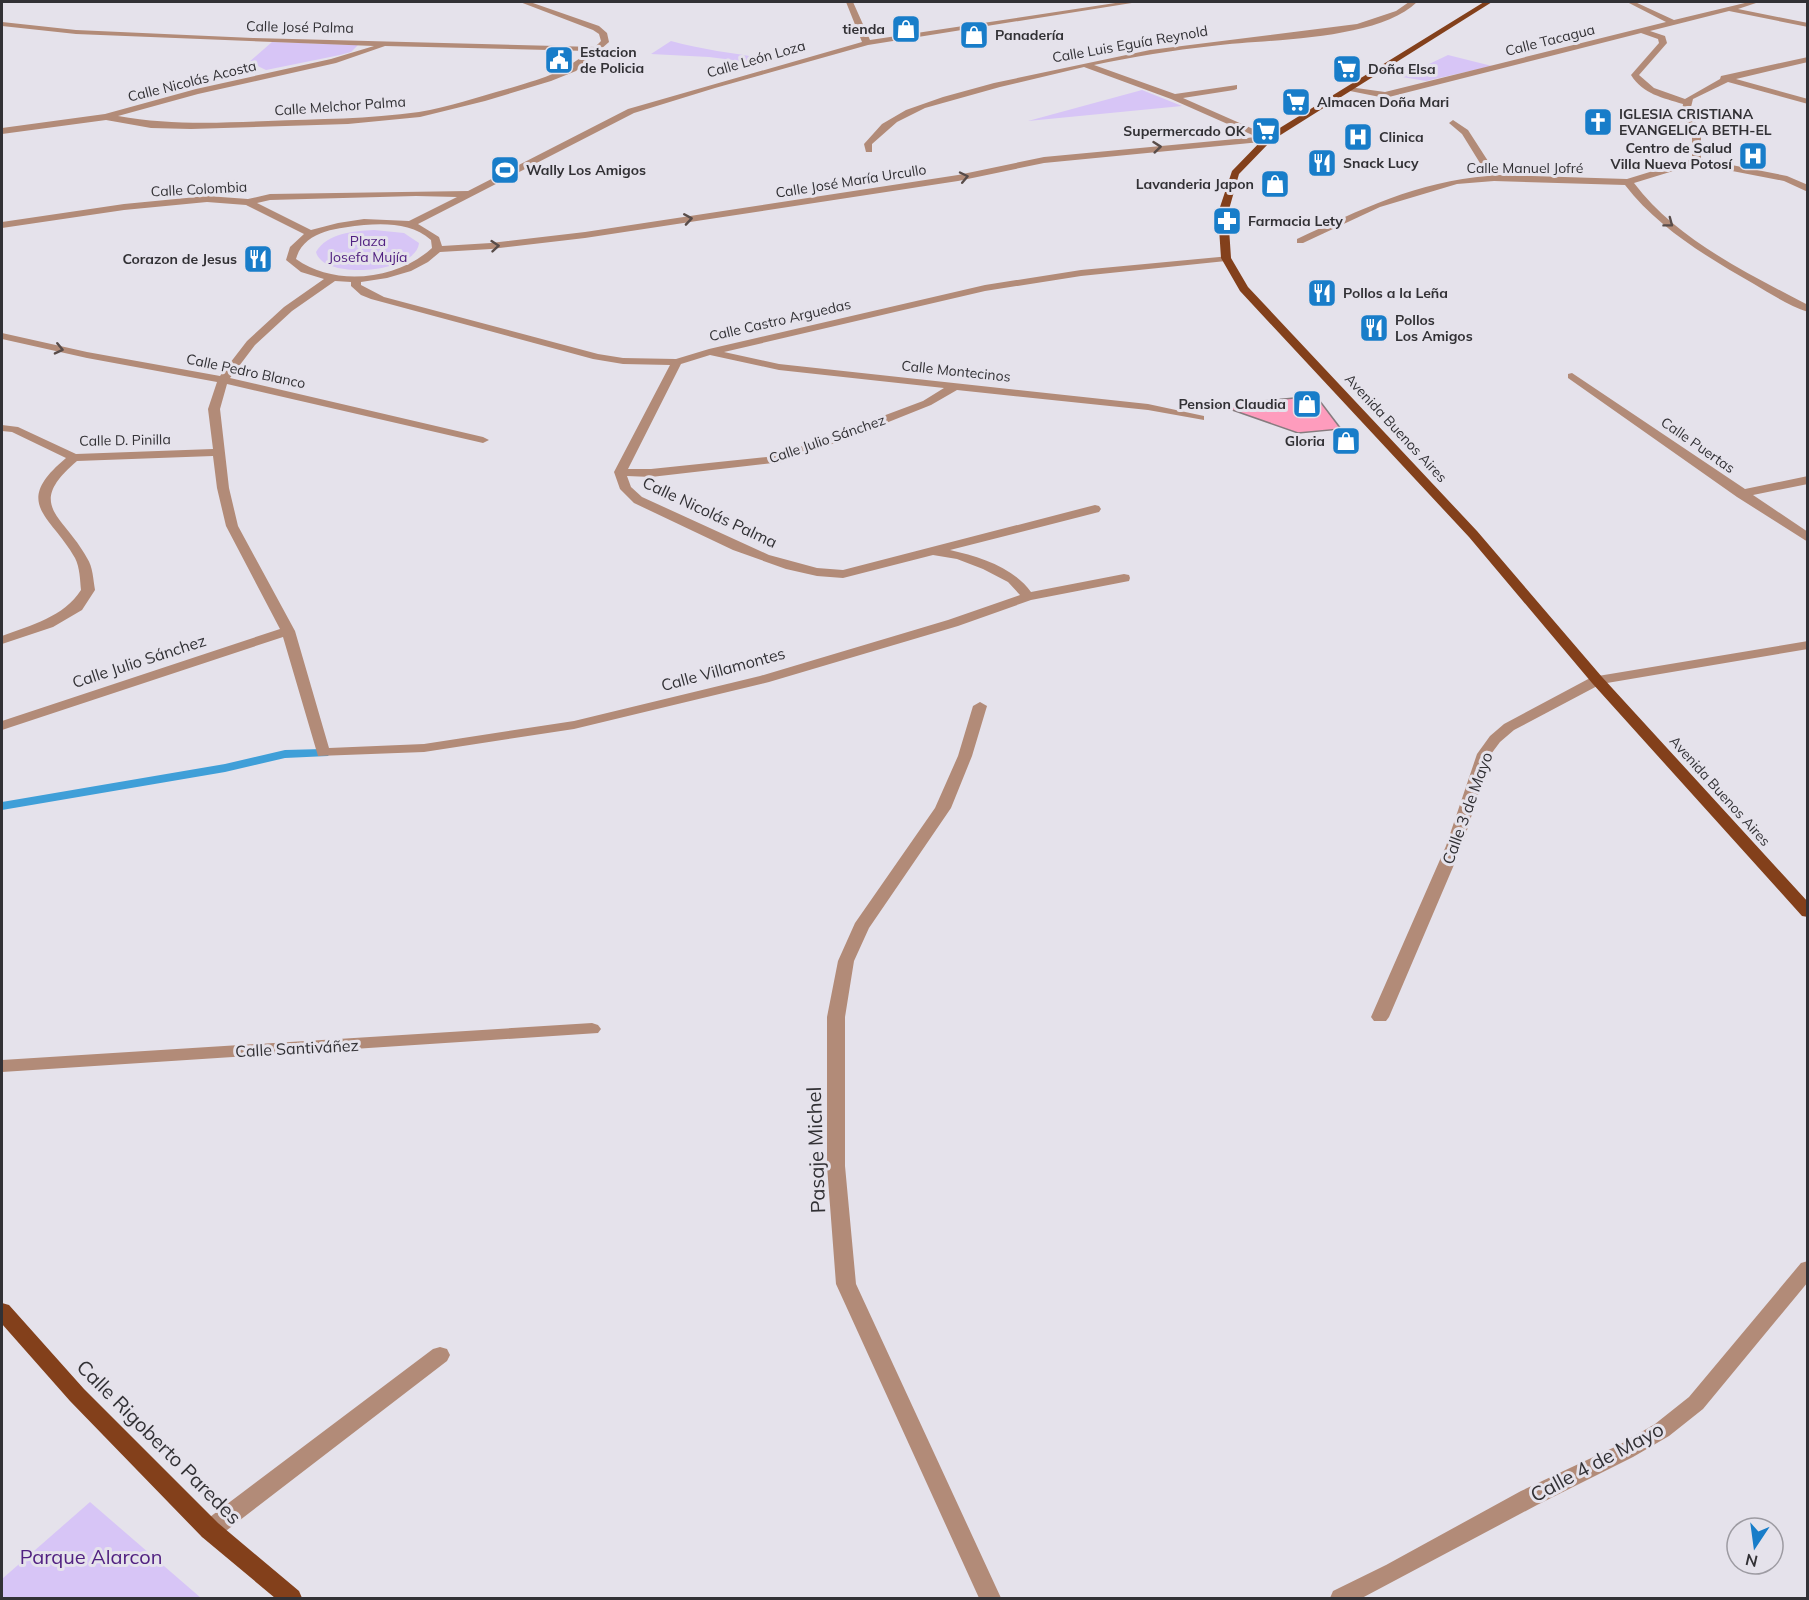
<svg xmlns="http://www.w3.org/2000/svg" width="1809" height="1600" font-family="Mulish,sans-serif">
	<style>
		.green { fill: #d7c5f6 }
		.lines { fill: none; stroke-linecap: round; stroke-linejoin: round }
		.stream { fill: #3f9fd8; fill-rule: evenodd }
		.building { fill: #fe9cbd; stroke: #867c7f; stroke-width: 1.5 }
		.minor { fill: #b28b78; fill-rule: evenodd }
		.major { fill: #83401b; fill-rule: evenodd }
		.oneway { stroke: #584c49 }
		.labels { text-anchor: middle; stroke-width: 6; stroke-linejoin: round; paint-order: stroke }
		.far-street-label { font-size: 14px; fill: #323135; stroke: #e5e2eb }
		.far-poi-label { font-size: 14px; font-weight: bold; fill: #323135; stroke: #e5e2eb; text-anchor: start }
		.far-park-label { font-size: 14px; fill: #512181; stroke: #e5e2eb }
		.street-label { font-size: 16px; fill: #323135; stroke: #e5e2eb }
		.near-street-label { font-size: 20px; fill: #323135; stroke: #e5e2eb }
		.near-park-label { font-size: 20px; fill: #512181; stroke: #e5e2eb }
	</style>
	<rect width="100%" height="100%" fill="#e5e2eb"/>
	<path class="green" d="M671,41c31,9 64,12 96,18l-10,4 -48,-6 -58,-3z
		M272,42l86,3 -7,7 -11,3 -74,15 -17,-8z
		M1448,55l44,11 -66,15 -24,-4z
		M1142,90l40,16 -154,15z
		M374,230l30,3 15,10c-2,30 -96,38 -103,9 11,-19 38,-21 58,-22z
		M90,1502l111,96h-199v-19z"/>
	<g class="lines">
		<path class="stream" d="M323,749l7,4 -2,3 -43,2 -60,14 -223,38v-8l223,-38 60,-14z"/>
	</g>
	<path class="building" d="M1316,396l25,33 -43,4 -80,-28z"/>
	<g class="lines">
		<path class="minor" d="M520,2h10l69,24 8,7 2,9 -33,29 -25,10 -66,20 -65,16 -72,7 -157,5 -40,-1 -45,-8 -104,14v-6l103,-14 91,-25 135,-30 43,-13 -298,-12 -74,-8v-4l74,8 177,8 342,9 6,-6 -2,-7 -6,-4zM385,46l204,5c-27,23 -49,28 -82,38 -29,8 -59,18 -88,23 -50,7 -101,7 -151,9 -51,2 -100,4 -150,-5l80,-22 138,-31z
			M846,2h7l17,38 252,-38h16l-270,43 -153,43 -81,25 -216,111 21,13 3,9 49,-3 94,-11 373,-57 86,-18 213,-20 -86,-38 -87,-32 -84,20 -75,21 -28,14 -25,22v8h-6l-2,-8 18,-20 24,-14 37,-13 51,-14 156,-33 207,-26 39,-13 13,-9h8c-40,39 -150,37 -205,44 -39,4 -79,11 -118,19l81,29 62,-9v4l-3,1 -51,8 86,38 3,3 -1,2 -227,22 -86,18 -373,57 -94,11 -51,3 -12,10 -17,9 -24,7 -26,4v3l23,12 214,57 25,4 53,1 33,-10 276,-64 96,-15 149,-14 1,2 -5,3 -145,15 -96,15 -261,61 55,12 369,40 56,12v4l-56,-10 -191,-20 -26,15 -80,32 -69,25 -131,15 -24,-1 4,11 11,10 127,58 48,13 26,2 252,-65 4,1 2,3 -2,3 -149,38c30,7 63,17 81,42l93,-18 5,1 1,3 -1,3 -98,19 -73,26 -189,56 -195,47 -150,23 -106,4 -35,-119 -281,93v-9l278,-92 -54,-103 -9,-38 -4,-32 -136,5c-53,45 -13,54 10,97 6,9 6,21 8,32l-13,20 -29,17 -51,17v-8c29,-11 62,-19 79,-46 -1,-10 -1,-22 -6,-32 -24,-43 -64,-54 -9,-100l-54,-26 -10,-1v-6l16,2 58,27 137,-5 -5,-40 9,-27 -130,-24 -85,-19v-6l85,19 133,24 27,-35 37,-34 40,-28 -23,-7 -15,-12 4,-13 14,-13 -58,-29 -39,-3 -83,8 -122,18v-6l122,-18 83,-8 41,3 22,-5 198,-3 160,-82 234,-67zM416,196l41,1 -48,24 -45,-2 -26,4 -27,7 -54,-27 13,-3zM364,225c24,-2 49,-1 67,15l1,8c-35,32 -97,39 -136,11 8,-29 43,-31 68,-34zM335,281l16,1v4l10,9 10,4 222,60 30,5 47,1 -56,107 6,17 14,14 99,47 53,19 31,7 26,2 90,-23 24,4 26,10 25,13 12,13 -72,25 -188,56 -186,45 -150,23 -95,4 -34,-117 -57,-105 -9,-38 -9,-79 7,-25 256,59 6,-3 -6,-3 -253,-59 25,-33 37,-34zM710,355l69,15 165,18 -21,13 -147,55 -125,13h-23l53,-105z
			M1627,2h8l39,18 75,-18h10l-21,7 70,14v4l-79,-16 -79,20 15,5 2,7 -28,32 15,13 31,11 35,-20 1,-3 87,-19v5l-72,17 72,20v5l-80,-22 -35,17 -3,12 11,24v24l86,17 21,9v7l-24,-11 -88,-17 -62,19c42,56 113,90 174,122v7c-19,-6 -37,-18 -54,-28 -47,-27 -96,-56 -129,-99l-131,-4 -37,3 -77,23 -77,36h-6v-4c62,-29 122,-58 191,-63l-26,-42 -13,-11 4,-3 15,10 29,45 130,4 65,-20v-24l-10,-24 1,-7c-20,-6 -40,-10 -52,-29l28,-32 -1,-4 -17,-6 -256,65 -40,-8 4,-3 36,5 281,-70z
			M1572,373l173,116 63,-13v8l-55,11 55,37v10l-71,-45 -169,-119v-4z
			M1808,641v8l-207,35 -87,46 -14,12 -9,12 -29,92 -73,171 -3,4h-12l-3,-4 75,-171 31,-92 13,-18 14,-12 88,-47z
			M980,702l7,4 -15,50 -21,52 -82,120 -15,33 -9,56v149l11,118 145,314h-22l-143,-314 -9,-118v-149l11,-56 17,-38 80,-115 23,-52 15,-50z
			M592,1023l6,2 3,4 -3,4 -596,39v-12z
			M1808,1261v21l-105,127 -34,27 -36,21 -96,48 -175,93h-32l3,-7 53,-26 135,-74 98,-46 36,-21 34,-27 112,-134z
			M440,1347l7,2 3,6 -3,6 -229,176 -8,3 -8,-3 -3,-7 3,-7 231,-174z"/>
		<path class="major" d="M1484,2h8l-221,139 -32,33 -11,39 3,45 17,29 229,244 125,146 206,225v15l-6,-1 -210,-233 -123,-146 -229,-246 -19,-33 -3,-45 14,-42 33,-34z
			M2,1303l7,2 75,84 134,134 81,68 3,7h-27l-73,-61 -132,-136 -68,-77z"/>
	</g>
	<defs><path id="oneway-chevron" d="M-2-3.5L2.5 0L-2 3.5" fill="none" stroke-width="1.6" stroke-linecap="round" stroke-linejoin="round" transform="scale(1.5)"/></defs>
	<g class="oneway">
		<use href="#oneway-chevron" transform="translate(1157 147) rotate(-6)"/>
		<use href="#oneway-chevron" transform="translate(964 177) rotate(-12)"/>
		<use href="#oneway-chevron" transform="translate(688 219) rotate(-9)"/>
		<use href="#oneway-chevron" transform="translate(1669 223) rotate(37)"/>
		<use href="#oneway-chevron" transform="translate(495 246) rotate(-5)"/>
		<use href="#oneway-chevron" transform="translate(59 349) rotate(13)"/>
	</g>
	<defs>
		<g id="shop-square" transform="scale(1.5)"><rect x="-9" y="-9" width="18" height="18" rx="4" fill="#187dc9" stroke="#e5e2eb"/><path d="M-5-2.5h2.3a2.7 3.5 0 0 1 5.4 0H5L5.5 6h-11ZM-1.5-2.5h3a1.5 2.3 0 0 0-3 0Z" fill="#fff"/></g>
		<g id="civic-square" transform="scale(1.5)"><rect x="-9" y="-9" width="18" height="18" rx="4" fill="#187dc9" stroke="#e5e2eb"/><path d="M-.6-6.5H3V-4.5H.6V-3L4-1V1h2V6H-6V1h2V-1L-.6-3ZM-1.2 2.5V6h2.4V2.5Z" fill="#fff"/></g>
		<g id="supermarket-square" transform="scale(1.5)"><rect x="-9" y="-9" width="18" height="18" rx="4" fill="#187dc9" stroke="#e5e2eb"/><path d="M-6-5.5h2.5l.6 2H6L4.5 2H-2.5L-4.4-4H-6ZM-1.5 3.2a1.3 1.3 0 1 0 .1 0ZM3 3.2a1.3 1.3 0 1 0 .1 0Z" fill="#fff"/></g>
		<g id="church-square" transform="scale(1.5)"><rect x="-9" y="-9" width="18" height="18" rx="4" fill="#187dc9" stroke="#e5e2eb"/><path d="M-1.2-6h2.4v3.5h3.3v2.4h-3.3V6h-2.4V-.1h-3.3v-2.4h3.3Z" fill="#fff"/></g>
		<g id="hospital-square" transform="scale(1.5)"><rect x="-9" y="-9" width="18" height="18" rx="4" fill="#187dc9" stroke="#e5e2eb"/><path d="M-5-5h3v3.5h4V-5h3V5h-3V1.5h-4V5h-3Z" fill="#fff"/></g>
		<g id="restaurant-square" transform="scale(1.5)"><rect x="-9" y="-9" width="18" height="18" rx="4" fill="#187dc9" stroke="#e5e2eb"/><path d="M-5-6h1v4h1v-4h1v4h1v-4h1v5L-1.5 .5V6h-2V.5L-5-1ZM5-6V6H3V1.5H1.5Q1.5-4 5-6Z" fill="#fff"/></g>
		<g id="stadium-square" transform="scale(1.5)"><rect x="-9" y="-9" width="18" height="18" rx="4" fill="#187dc9" stroke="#e5e2eb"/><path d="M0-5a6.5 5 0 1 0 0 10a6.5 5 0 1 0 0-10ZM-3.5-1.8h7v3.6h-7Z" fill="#fff"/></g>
		<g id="pharmacy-square" transform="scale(1.5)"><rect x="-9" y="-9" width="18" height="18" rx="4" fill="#187dc9" stroke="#e5e2eb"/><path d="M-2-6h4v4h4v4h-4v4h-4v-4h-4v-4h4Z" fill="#fff"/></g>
	</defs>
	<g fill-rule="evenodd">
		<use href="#shop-square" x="906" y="29"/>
		<use href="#shop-square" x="974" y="35"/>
		<use href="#civic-square" x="559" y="60"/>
		<use href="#supermarket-square" x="1347" y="69"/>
		<use href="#supermarket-square" x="1296" y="102"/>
		<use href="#church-square" x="1598" y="122"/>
		<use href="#supermarket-square" x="1266" y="131"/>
		<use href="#hospital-square" x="1358" y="137"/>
		<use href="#hospital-square" x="1753" y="156"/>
		<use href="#restaurant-square" x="1322" y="163"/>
		<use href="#stadium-square" x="505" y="170"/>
		<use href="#shop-square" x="1275" y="184"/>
		<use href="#pharmacy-square" x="1227" y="221"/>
		<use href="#restaurant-square" x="258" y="259"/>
		<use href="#restaurant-square" x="1322" y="293"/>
		<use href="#restaurant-square" x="1374" y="328"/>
		<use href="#shop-square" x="1307" y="404"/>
		<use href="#shop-square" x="1346" y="441"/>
	</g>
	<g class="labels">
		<g class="far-street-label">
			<text transform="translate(300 27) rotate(1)" y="5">Calle José Palma</text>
			<text transform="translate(1550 40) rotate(-14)" y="5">Calle Tacagua</text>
			<text transform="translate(1130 44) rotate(-10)" y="5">Calle Luis Eguía Reynold</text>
			<text transform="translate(756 59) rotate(-16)" y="5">Calle León Loza</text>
			<text transform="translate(192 81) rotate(-14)" y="5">Calle Nicolás Acosta</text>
			<text transform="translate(340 106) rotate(-4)" y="5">Calle Melchor Palma</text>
			<text x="1525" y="173">Calle Manuel Jofré</text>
			<text transform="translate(851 181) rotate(-9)" y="5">Calle José María Urcullo</text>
			<text transform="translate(199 189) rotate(-3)" y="5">Calle Colombia</text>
			<text transform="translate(780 320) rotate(-13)" y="5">Calle Castro Arguedas</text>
			<text transform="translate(246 371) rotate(12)" y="5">Calle Pedro Blanco</text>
			<text transform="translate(956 371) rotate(6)" y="5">Calle Montecinos</text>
			<text transform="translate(1396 428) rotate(47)" y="5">Avenida Buenos Aires</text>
			<text transform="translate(827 439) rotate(-19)" y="5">Calle Julio Sánchez</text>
			<text transform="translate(125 440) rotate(-1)" y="5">Calle D. Pinilla</text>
			<text transform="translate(1698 445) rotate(35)" y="5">Calle Puertas</text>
			<text transform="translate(1720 791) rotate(48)" y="5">Avenida Buenos Aires</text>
		</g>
		<g class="far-poi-label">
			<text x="885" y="34" text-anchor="end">tienda</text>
			<text x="995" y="40">Panadería</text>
			<text x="580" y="57">Estacion<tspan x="580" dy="16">de Policia</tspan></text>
			<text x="1368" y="74">Doña Elsa</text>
			<text x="1317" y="107">Almacen Doña Mari</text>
			<text x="1619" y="119">IGLESIA CRISTIANA<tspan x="1619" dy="16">EVANGELICA BETH-EL</tspan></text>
			<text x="1245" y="136" text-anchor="end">Supermercado OK</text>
			<text x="1379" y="142">Clinica</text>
			<text x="1732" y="153" text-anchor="end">Centro de Salud<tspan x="1732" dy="16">Villa Nueva Potosí</tspan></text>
			<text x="1343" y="168">Snack Lucy</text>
			<text x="526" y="175">Wally Los Amigos</text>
			<text x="1254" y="189" text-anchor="end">Lavanderia Japon</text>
			<text x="1248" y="226">Farmacia Lety</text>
			<text x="237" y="264" text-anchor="end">Corazon de Jesus</text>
			<text x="1343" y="298">Pollos a la Leña</text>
			<text x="1395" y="325">Pollos<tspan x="1395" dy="16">Los Amigos</tspan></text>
			<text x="1286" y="409" text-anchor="end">Pension Claudia</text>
			<text x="1325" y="446" text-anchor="end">Gloria</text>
		</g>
		<g class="far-park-label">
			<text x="368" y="246">Plaza<tspan x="368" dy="16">Josefa Mujía</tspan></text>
		</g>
		<g class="street-label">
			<text transform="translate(710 512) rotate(25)" y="6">Calle Nicolás Palma</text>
			<text transform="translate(139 661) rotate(-18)" y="6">Calle Julio Sánchez</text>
			<text transform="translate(723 669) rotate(-15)" y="6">Calle Villamontes</text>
			<text transform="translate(1467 808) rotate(-70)" y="6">Calle 3 de Mayo</text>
			<text transform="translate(297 1048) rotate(-3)" y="6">Calle Santiváñez</text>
		</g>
		<g class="near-street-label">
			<text transform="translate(816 1150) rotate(-92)" y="7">Pasaje Michel</text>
			<text transform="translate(159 1442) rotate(45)" y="7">Calle Rigoberto Paredes</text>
			<text transform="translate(1597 1462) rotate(-28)" y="7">Calle 4 de Mayo</text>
		</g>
		<g class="near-park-label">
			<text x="91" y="1564">Parque Alarcon</text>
		</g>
	</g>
	<rect width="1809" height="1600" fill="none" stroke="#323135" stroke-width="6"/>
	<g transform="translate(1755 1546) rotate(193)"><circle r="28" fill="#e5e2eb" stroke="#9d9ba2" stroke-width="1.5"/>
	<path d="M0-4.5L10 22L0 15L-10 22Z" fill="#187dc9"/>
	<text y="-9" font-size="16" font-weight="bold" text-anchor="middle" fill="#323135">N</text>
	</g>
</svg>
